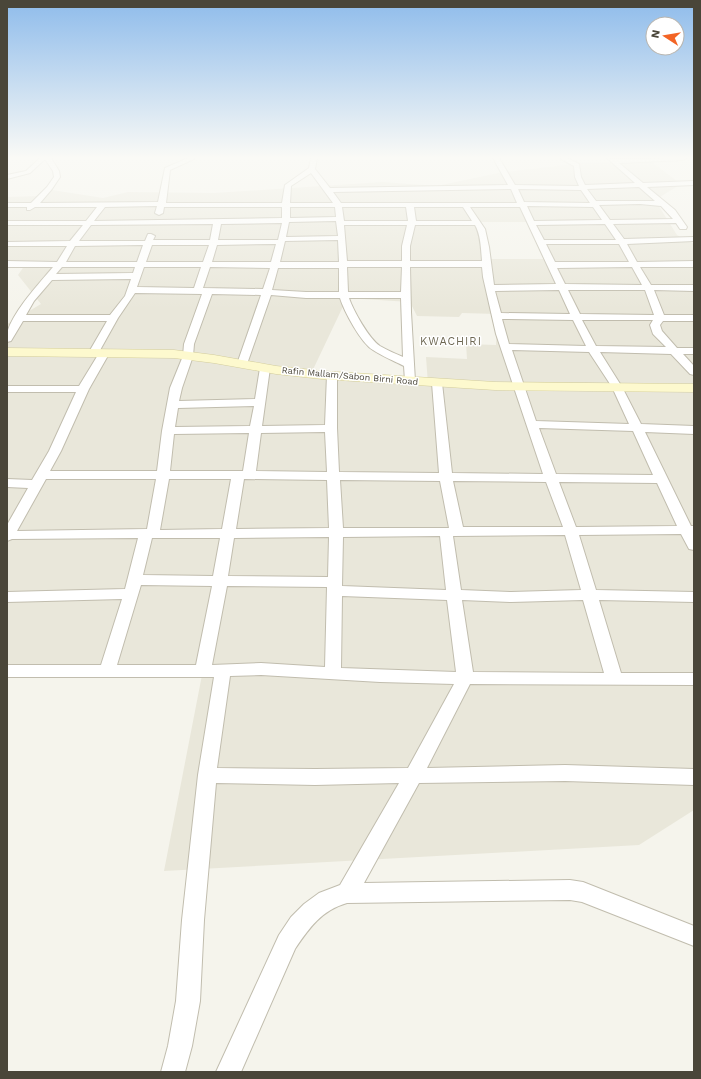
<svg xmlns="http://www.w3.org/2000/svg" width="701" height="1079" font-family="'Work Sans',sans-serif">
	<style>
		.residential { fill: #e9e7da; fill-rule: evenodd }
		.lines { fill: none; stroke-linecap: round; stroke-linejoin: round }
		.street-casing { stroke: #c1bdae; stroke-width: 2 }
		.secondary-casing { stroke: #d3cd9d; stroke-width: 1 }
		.street { fill: #fff; fill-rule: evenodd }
		.secondary { fill: #fdf9ce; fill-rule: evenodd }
		.labels { text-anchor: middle; stroke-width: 3; stroke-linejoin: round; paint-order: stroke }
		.far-street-label { font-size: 9px; fill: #4a4639; stroke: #fff }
		.far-quarter-label { font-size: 11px; letter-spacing: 1px; fill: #6c6651; stroke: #fff }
	</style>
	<rect width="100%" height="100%" fill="#f5f4ec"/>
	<path class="residential" d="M649,160l32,24 -26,16 22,35 17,9v566l-55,35 -475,26 38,-196 -195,-4v-347l34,-20 -23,-29 9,-13 -20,-1v-64l35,-1 10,-6 51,8 25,-6 86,1 168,-11 55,4 61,-13 84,-10zM477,222h58l17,37h-66zM347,298l63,4 7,14 42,1 3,-4 35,1 -1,31 -30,-1 1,15 -41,-2 2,27 -119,-6z"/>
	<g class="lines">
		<g class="street-casing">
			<path id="street" d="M40,158h11l8,13 1,6 -8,12 -12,14 118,-1 7,-34 23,-10h7l-1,1 -24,11 -4,33h116l3,-18 24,-17 2,-10h6l-2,11 15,19 178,-3 -15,-27h6l16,27 64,1 -4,-9 -1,-11 -13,-7 -1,-1h7l12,6 2,13 4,8 50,-2 -28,-25 8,1 71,-1 -3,2 -64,3 24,20 51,-2v4l-47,2 28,23 12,17 -1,2h-6l-4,-6 -63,1 11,15 70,-2v4l-67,3 10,18 57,-1v6h-54l11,18h43v6l-40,-1 10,25h30v6h-31l-3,4 2,6 15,17h17v6h-11l11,12v9l-4,-1 -19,-20 -71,-2 22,35 19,37 53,2v8l-49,-2 46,94h3v24l-5,-1 -8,-15 -102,1 17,55 98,2v10l-95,-2 22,73h73v12l-224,-1 -43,84 138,-3 129,4v16l-129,-4 -146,2 -55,100 206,-3 13,2 111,44v20l-112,-44 -12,-2 -223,3c-25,7 -38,25 -52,46l-54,123h-25l63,-137 12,-18 13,-13 15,-11 21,-8 59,-102 -84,2 -99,-2 -12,137 -4,81 -8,45 -7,26h-24l7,-26 8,-45 6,-81 16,-145 16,-98h-207v-12h94l21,-66 -115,3v-10l118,-3 13,-51 -126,1 -5,2v-16l21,-37 -21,-1v-8l25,1 17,-29 27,-59h-69v-6h72l22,-36h8l1,2 -21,37 -28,62 -11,20h107l5,-40 8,-43 13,-32 1,-12 18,-50 -67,-1 -17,25 -19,34 -5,3 -5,-3 18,-31h-84l-12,20 -4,1c0,-4 -1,-9 1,-12 8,-22 30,-45 45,-63h-46v-6l50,1 10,-16h-60v-4l63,-1 13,-16h-76v-4h79l11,-14h-62l-5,3h-3v-3h-20v-4h24l16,-16 7,-10 -1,-6 -8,-12 -15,14 -23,6v-4l19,-4zM311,173l22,30h-43l1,-17zM639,187l16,14h-59l-9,-12zM511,189l6,14h-176l-8,-11zM518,189l63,1 9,13 -66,-1zM640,204l21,2 12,13 -63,1 -11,-15zM157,206l-2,7 4,2 4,-2 1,-6h118v11l-188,3 11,-14zM527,206l66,1 9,13 -68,1zM290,207h45l1,10 -46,1zM342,207h64l2,14h-64zM414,207h49l9,14h-56zM470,207h50l36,77 -62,1 -5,-38 -4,-18zM336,221l2,15 -52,1 3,-15zM282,223l-4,17h-60l3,-16zM213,224l-3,16h-57l2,-4 -4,-2h-3l-3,7h-66l12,-16zM605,224l11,16h-72l-8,-15zM344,225h63l-5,21v15h-55zM415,225h60c6,10 6,25 7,36h-72v-15zM338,240l1,22h-59l5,-21zM276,244l-5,18h-59l5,-17zM546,244h73l10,18h-74zM143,245l-6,17h-71l9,-16zM152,245h57l-6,17h-57zM62,267h73l-2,6 -77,1zM144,267h57l-7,21 -57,-1zM210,267l60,1 -7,21 -60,-1zM347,267h55l-1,25h-53zM410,267h72l1,10 13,57 47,140 -91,-1 -10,-90 -5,-3 -5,3 7,90 -100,-1 -2,-44v-53l-1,-2 -4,-1 -5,3 -2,50 -63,1 8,-58 -5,-3 -5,3 -5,31 -76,2 3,-13 11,-32 1,-12 18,-50 49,1 -24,69 1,2h8l1,-2 24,-69 35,3h34c4,13 21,45 33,52 9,6 21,11 31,16l1,15 5,3 4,-1 1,-2 -4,-69zM632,267l10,18 -77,-1 -8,-16zM278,268h61v24h-33l-34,-2zM131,279l-6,17 -15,19h-84l8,-14 18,-21zM559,290l11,24 -69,-1 -6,-22zM568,290h77l9,25 -74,-1zM349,298h52l2,59c-7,-3 -16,-7 -23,-11 -11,-7 -27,-36 -31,-48zM502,319l71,1 13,26 -77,-2zM582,320h71l-3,5 3,9 13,13 -70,-1zM512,350l77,2 23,35 17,37 -93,-3zM254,406l-4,20 -75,1 3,-19zM539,428l94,3 20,44 -97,-1zM325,432l2,40 -71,-1 5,-38zM249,433l-6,38h-73l4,-37zM46,479h110l-9,50 -130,2zM169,479h62l-9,50 -62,1zM244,479l83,1 2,48 -93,1zM340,480l100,1 9,47h-106zM453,481l93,1 17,45h-100zM559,482l98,1 20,43 -101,1zM565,535l16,55 -70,2 -50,-2 -8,-54zM440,536l6,54 -104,-4 1,-49zM329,537l-1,40 -100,-1 6,-38zM152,538h68l-7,38 -70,-1zM141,585l71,1 -16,79h-79zM227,586l100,1 -2,80 -64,-4 -49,2zM342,596l105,4 9,72 -115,-4zM462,600l49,2 72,-2 21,73 -131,-1zM261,675l119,7 74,2 -46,84 -93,1 -98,-1 13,-92z"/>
		</g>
		<g class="secondary-casing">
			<path id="secondary" d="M7,348l167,2 40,5 62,11 46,5 173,11 199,2v8l-199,-2 -173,-11 -46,-5 -62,-11 -40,-5 -167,-2z"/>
		</g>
		<use href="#street" class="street"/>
		<use href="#secondary" class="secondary"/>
	</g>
	<linearGradient id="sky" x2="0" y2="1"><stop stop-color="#8fbceb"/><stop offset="0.51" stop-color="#fafaf6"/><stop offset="1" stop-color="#fafaf6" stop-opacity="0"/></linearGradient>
	<rect width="701" height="309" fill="url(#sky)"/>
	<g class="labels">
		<g class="far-street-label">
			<text transform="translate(350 376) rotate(5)" y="3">Rafin Mallam/Sabon Birni Road</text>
		</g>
		<g class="far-quarter-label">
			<text x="451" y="345">KWACHIRI</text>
		</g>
	</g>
	<rect width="701" height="1079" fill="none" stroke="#4a4639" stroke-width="16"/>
	<g transform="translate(665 36) rotate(282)"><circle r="19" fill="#ffffff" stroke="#b7b5b0"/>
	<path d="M0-3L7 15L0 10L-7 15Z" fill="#f36425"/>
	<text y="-6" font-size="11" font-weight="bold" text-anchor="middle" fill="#4a4639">N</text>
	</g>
</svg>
